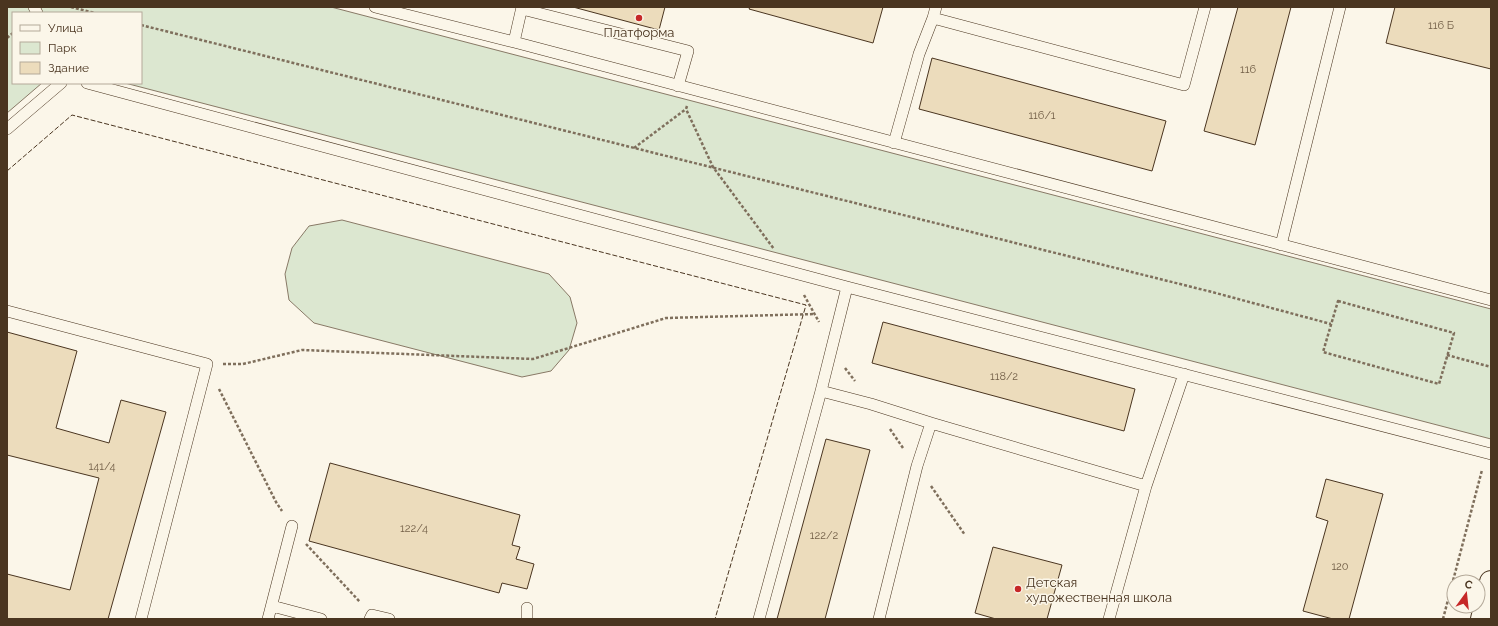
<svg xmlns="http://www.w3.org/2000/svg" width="1498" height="626" font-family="Raleway,sans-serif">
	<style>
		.green { fill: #dce7d0; stroke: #887966 }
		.building { fill: #ecdcbc; stroke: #4a3520 }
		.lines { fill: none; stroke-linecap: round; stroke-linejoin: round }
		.lane-casing { stroke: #4a3520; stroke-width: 12 }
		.secondary-casing { stroke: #4a3520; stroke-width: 24 }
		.path { stroke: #7f6f5c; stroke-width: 2.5; stroke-dasharray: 3 2; stroke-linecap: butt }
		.lane { stroke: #fbf6e9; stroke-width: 11 }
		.secondary { stroke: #fbf6e9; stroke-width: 22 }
		.fence { stroke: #4a3520; stroke-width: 1; stroke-dasharray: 5 2; stroke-linecap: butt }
		.poi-dot { fill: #c62828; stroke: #fbf6e9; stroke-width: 1.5 }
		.labels { text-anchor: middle; stroke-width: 3; stroke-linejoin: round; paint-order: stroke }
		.number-label { font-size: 11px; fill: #725f47 }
		.poi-label { font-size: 13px; fill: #4a3520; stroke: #fbf6e9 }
	</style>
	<rect width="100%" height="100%" fill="#fbf6e9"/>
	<path class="green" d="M7,7h324l1160,302v130l-1366,-356h16v-70h-128v70h29l-35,30z
		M342,220l207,54 21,23 7,26 -8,27 -18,21 -29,6 -208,-54 -25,-23 -4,-26 7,-26 17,-22z"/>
	<path class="building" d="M573,7h92l-6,23z
		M750,7h133l-10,36 -124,-34z
		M1238,7h53l-36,138 -51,-14z
		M1395,7h96v62l-105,-26z
		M932,58l234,63 -14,50 -233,-62z
		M883,322l252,67 -11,42 -252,-68z
		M7,332l70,19 -21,77 53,15 12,-43 45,12 -58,207h-101v-45l63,16 29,-112 -92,-23z
		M826,439l44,11 -45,169h-48z
		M330,463l190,52 -8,30 8,2 -4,12 18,5 -7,25 -25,-6 -3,10 -190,-52z
		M1326,479l57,15 -34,125h-16l-30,-8 25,-90 -12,-4z
		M993,547l69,18 -15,54h-51l-21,-6z"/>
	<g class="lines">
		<g class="lane-casing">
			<path id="lane" d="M34,7l3,6
				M375,7l139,35 977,258
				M522,9l166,42 -10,35
				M933,18l3,-11
				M514,42l8,-35
				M87,83l760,204 644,167
				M7,129l54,-46
				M894,143l25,-89 14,-36 251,67 21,-78
				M1281,245l59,-238
				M7,311l200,53 -66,255
				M821,391l50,13 60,19 -14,43 -38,153
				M931,423l215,63 38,-112
				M272,606l49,13
				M268,619l24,-93
				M370,619l2,-4 17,4
				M527,619v-11
				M759,619l62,-228 26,-104
				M1109,619l37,-133"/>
		</g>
		<g class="secondary-casing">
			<path id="secondary" d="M1482,619l9,-37"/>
		</g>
		<path class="path" d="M71,7l24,6
			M141,25l1071,267 119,32
			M7,38l6,-5
			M687,106l-1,3 27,58 61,82
			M634,148l52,-39
			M804,295l15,27
			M1338,301l116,32 -15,51 -116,-32z
			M1447,355l44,12
			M223,364h20l59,-14 231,9 133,-41 149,-4
			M845,368l10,13
			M219,389l57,113 6,9
			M890,429l13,19
			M931,486l34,49
			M306,544l54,58
			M1443,619l39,-149"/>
		<use href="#lane" class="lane"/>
		<use href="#secondary" class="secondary"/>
		<path class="fence" d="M7,171l65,-56 734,190 -91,314"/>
	</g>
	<g class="poi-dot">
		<circle cx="639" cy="18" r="4"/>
		<circle cx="1018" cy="589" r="4"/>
	</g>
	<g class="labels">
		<g class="number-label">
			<text x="1441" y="29">116 Б</text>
			<text x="1248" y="73">116</text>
			<text x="1042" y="119">116/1</text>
			<text x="1004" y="380">118/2</text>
			<text x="102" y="470">141/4</text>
			<text x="414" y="532">122/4</text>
			<text x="824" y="539">122/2</text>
			<text x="1340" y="570">120</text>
		</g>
		<g class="poi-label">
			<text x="639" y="37">Платформа</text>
			<text x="1026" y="587" text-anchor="start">Детская<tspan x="1026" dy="15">художественная школа</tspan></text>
		</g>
	</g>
	<rect width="1498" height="626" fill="none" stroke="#4a3520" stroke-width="16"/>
	<rect x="12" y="12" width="130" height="72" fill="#fbf6e9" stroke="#b4a999"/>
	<rect x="20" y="25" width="20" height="6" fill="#fbf6e9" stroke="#b4a999"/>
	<text x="48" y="32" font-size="12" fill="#4a3520">Улица</text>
	<rect x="20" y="42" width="20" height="12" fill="#dce7d0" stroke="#b4a999"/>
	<text x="48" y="52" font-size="12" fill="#4a3520">Парк</text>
	<rect x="20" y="62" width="20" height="12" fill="#ecdcbc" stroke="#b4a999"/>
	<text x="48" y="72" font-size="12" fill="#4a3520">Здание</text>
	<g transform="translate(1466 594) rotate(15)"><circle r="19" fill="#fbf6e9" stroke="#b4a999"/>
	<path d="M0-3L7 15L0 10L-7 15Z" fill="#c62828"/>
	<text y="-6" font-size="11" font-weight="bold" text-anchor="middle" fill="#4a3520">С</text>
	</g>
</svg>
